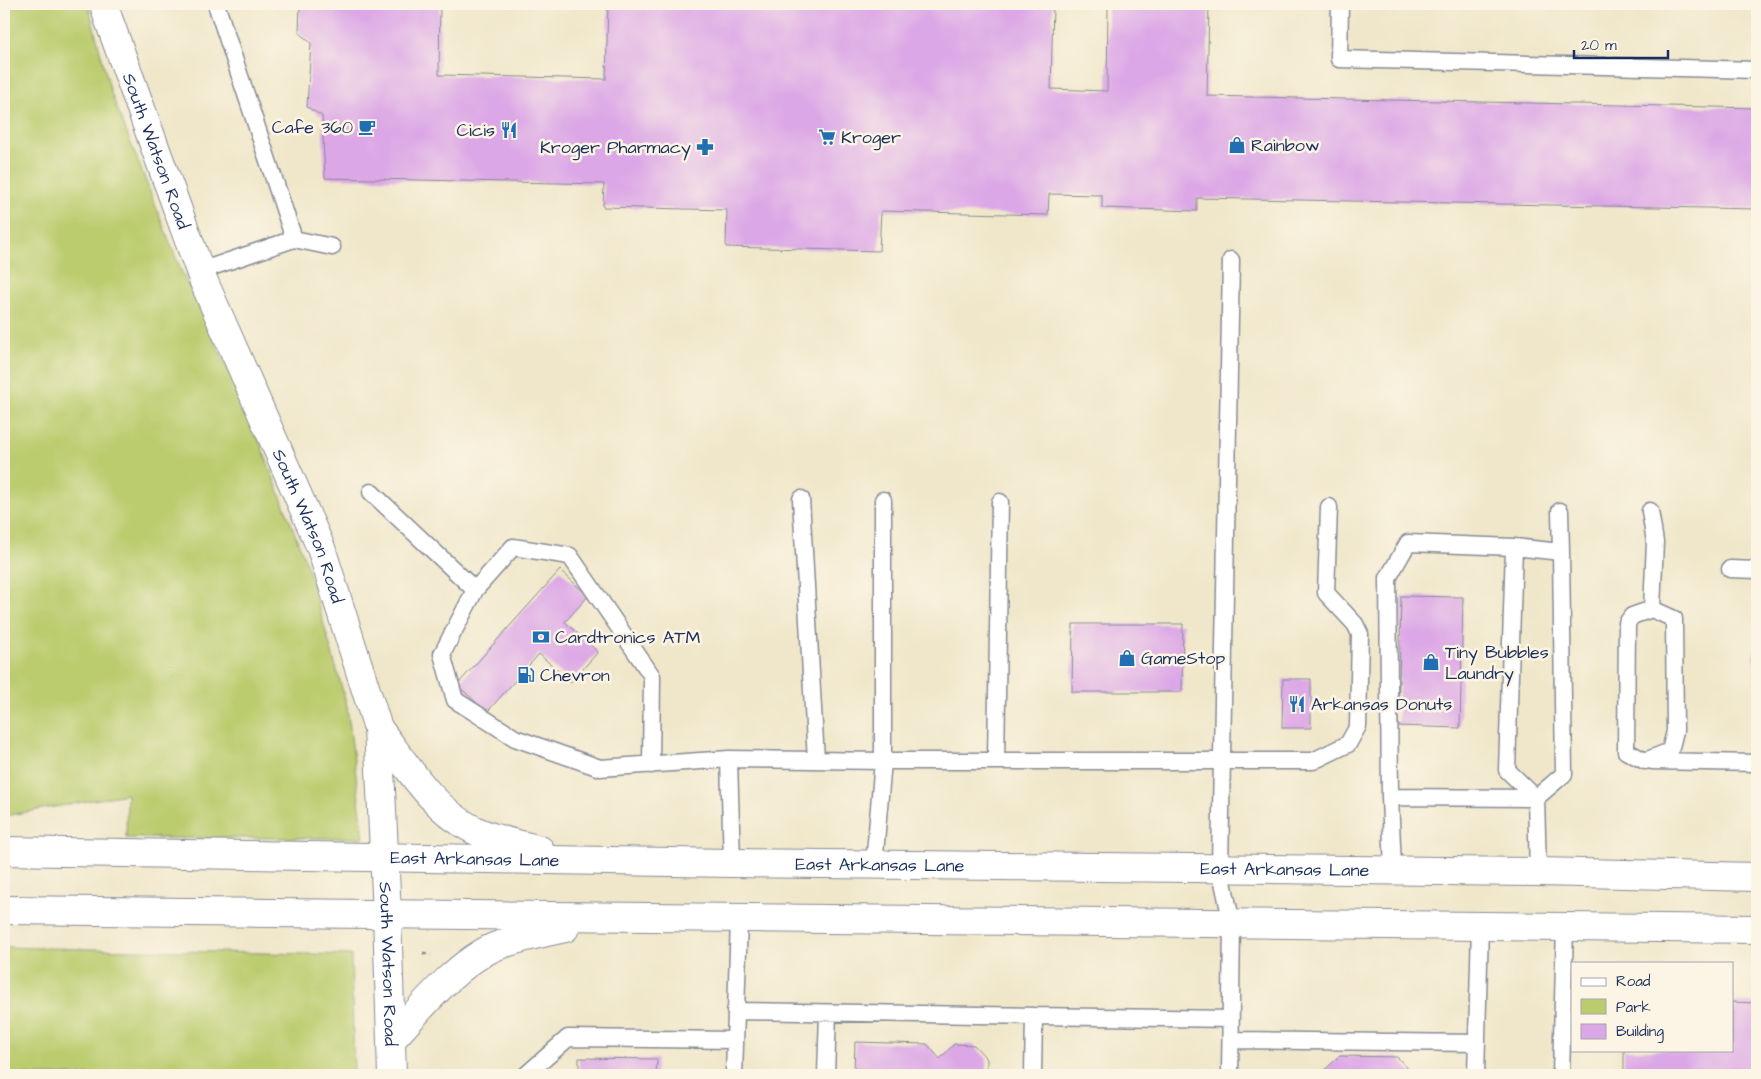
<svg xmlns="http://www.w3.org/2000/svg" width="1761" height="1079" font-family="'Architects Daughter',sans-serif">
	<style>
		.green { fill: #bbcc6e; stroke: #6b7e66 }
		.building { fill: #dca7e6 }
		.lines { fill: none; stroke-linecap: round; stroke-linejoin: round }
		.service-casing { stroke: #868b94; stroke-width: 19 }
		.secondary-casing { stroke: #868b94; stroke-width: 30 }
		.path { stroke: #868b94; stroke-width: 3; stroke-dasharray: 4 4; stroke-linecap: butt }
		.service { stroke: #fff; stroke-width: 16 }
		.secondary { stroke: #fff; stroke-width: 28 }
		.labels { text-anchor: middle; stroke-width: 5; stroke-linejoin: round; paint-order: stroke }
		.poi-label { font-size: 18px; fill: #1b2f5e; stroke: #fcf5e5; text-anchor: start }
		.street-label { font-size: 18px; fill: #1b2f5e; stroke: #fcf5e5 }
	</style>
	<rect width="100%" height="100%" fill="#fcf5e5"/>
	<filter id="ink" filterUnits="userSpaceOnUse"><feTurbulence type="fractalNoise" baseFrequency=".02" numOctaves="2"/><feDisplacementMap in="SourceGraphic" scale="10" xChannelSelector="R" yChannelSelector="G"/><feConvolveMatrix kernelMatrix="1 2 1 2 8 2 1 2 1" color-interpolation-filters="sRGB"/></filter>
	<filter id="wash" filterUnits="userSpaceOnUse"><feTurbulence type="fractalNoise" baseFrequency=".0096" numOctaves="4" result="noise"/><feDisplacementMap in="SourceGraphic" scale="20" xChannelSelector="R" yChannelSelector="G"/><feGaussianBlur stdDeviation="1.12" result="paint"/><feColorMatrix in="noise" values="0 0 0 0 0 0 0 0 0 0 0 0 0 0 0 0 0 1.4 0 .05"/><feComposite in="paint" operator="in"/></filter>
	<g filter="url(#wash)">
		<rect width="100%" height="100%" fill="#f0e7ca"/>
		<path class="green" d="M4,4h84l23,89 69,175 67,141 60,156 40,141 17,132h-238l1,-44 -123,22z
			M4,947l347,8 3,120h-350z"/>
		<g id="blocks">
			<path class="building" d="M300,4h140l-1,71 167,4 2,-75h445l-2,85 56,2 1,-87h101l-2,92 550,12v101l-560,-11v13l-95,-3v-13l-53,-1 -1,21 -167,-4 -2,40 -153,-4 1,-37 -124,-3 1,-23 -279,-6 -3,-62 -15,-9 4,-64 -12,-10z
				M560,570l28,26 -23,26 33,30 -27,30 -32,-28 -52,58 -30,-27z
				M1401,596l62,1 -3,131 -62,-2z
				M1073,624h110l-1,68h-110z
				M1757,644v24l-4,-12 1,-8z
				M1283,679h28v49h-29z
				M1732,1002l25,1v72l-133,-1v-24h108z
				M855,1042l72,2 13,15 14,-15 20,1 13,14v16h-133z
				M1340,1056l57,1 17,18h-95z
				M579,1058l78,1 -1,16h-77z"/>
		</g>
	</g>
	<g filter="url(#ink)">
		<use href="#blocks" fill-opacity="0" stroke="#868b94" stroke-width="1"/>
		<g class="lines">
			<g class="service-casing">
				<path id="service" d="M1340,4l-1,55 418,11
					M294,239l38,8
					M200,271l94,-32 -78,-235
					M371,492l104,98 -33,64 13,46 60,38 85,30 129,-9 3,104
					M801,499l15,261
					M1560,511l1,41
					M1650,511l5,31 -3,67 -20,7 -5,7 -1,128 19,10 25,-10 5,-20 -1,-112 -22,-10
					M1514,547l-106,-4 -20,35 2,219 146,1
					M1730,569l27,1
					M475,590l38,-43 57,9 82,120 -1,89
					M729,759l154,2v-261
					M996,761l4,-259
					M1652,761l105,2
					M1390,797l3,73
					M1536,798l-29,-28 7,-223 47,5 3,222 -28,24 2,74
					M874,865l9,-104h430l35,-17 10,-18 2,-92 -5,-10 -29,-31 3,-86
					M735,1011l299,5
					M1231,1040l246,3
					M526,1075l42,-37 167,2
					M734,1075l5,-156
					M826,1075l2,-62
					M1033,1075l1,-59 197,3
					M1230,1075l2,-151 -12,-56 11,-608
					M1476,1075l4,-149
					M1561,1075l4,-149"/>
			</g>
			<g class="secondary-casing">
				<g id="secondary">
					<path id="s1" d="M104,4l4,14 96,264 117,266 57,180 9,186 5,161"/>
					<path d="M378,728c28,36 54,81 96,102 21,10 45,14 66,20"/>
					<path id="s2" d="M4,851l728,12 806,9 219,5"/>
					<path d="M4,910l1753,19"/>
					<path d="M392,1039c28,-30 64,-75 102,-92 23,-9 47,-14 71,-19"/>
				</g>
			</g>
			<path class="path" d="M423,953l8,2"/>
			<use href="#service" class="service"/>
			<use href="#secondary" class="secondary"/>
		</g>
	</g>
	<defs>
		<g id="cafe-bare" transform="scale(1.35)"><path d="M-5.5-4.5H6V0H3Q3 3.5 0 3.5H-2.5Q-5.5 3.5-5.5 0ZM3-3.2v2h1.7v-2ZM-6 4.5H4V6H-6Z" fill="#1f6fb2" stroke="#fcf5e5" stroke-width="2.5" paint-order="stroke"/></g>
		<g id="restaurant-bare" transform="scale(1.35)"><path d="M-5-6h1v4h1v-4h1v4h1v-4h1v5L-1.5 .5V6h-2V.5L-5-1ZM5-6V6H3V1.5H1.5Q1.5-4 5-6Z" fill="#1f6fb2" stroke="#fcf5e5" stroke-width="2.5" paint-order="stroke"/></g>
		<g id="supermarket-bare" transform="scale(1.35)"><path d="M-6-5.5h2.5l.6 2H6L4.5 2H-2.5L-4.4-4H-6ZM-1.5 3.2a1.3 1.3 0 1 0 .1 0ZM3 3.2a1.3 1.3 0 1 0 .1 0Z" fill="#1f6fb2" stroke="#fcf5e5" stroke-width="2.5" paint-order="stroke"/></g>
		<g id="shop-bare" transform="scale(1.35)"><path d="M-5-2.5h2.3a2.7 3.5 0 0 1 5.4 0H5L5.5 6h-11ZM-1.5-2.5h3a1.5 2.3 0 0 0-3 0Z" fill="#1f6fb2" stroke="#fcf5e5" stroke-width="2.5" paint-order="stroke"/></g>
		<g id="pharmacy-bare" transform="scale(1.35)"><path d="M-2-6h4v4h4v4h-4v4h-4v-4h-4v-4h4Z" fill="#1f6fb2" stroke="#fcf5e5" stroke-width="2.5" paint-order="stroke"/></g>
		<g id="bank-bare" transform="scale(1.35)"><path d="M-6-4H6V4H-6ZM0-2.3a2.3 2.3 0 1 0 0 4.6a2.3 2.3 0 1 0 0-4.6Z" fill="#1f6fb2" stroke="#fcf5e5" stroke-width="2.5" paint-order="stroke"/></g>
		<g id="fuel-bare" transform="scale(1.35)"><path d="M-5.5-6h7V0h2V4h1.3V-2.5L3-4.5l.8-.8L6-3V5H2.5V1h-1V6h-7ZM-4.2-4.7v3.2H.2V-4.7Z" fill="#1f6fb2" stroke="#fcf5e5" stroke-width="2.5" paint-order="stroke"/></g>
	</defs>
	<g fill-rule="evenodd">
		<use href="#cafe-bare" x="367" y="127"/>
		<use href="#restaurant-bare" x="509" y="130"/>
		<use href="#supermarket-bare" x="827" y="137"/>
		<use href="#shop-bare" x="1237" y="145"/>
		<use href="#pharmacy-bare" x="705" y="147"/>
		<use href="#bank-bare" x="541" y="637"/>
		<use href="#shop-bare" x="1127" y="658"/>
		<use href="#shop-bare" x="1431" y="662"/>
		<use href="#fuel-bare" x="526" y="675"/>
		<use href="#restaurant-bare" x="1297" y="704"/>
	</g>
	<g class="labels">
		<g class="poi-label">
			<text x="353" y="133" text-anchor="end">Cafe 360</text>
			<text x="495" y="136" text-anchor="end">Cicis</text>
			<text x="841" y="143">Kroger</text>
			<text x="1251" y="151">Rainbow</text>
			<text x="691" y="153" text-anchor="end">Kroger Pharmacy</text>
			<text x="555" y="643">Cardtronics ATM</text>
			<text x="1445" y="658">Tiny Bubbles<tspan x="1445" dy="21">Laundry</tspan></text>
			<text x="1141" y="664">GameStop</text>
			<text x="540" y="681">Chevron</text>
			<text x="1311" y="710">Arkansas Donuts</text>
		</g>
		<g class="street-label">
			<text dy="6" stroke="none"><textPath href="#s1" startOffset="156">South Watson Road</textPath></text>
			<text dy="6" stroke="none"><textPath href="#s1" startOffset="561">South Watson Road</textPath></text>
			<text dy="6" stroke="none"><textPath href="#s2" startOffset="471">East Arkansas Lane</textPath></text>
			<text dy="6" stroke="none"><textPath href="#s2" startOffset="876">East Arkansas Lane</textPath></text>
			<text dy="6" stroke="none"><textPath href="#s2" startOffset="1281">East Arkansas Lane</textPath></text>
			<text dy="6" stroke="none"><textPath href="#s1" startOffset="1011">South Watson Road</textPath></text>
		</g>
	</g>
	<rect width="1761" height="1079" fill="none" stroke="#fcf5e5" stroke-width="20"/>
	<rect x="1571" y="962" width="162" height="90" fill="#fcf5e5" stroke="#a2a6af"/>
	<rect x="1581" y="978" width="25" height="8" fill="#ffffff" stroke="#a2a6af"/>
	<text x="1616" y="986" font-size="15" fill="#1b2f5e">Road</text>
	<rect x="1581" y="999" width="25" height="15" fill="#bbcc6e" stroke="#a2a6af"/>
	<text x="1616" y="1012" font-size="15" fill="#1b2f5e">Park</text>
	<rect x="1581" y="1024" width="25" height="15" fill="#dca7e6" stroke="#a2a6af"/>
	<text x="1616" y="1036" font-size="15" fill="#1b2f5e">Building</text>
	<path d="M1574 50v8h94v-8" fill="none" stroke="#1b2f5e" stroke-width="2.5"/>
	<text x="1581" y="50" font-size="15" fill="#1b2f5e" stroke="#fcf5e5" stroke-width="4" paint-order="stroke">20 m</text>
</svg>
